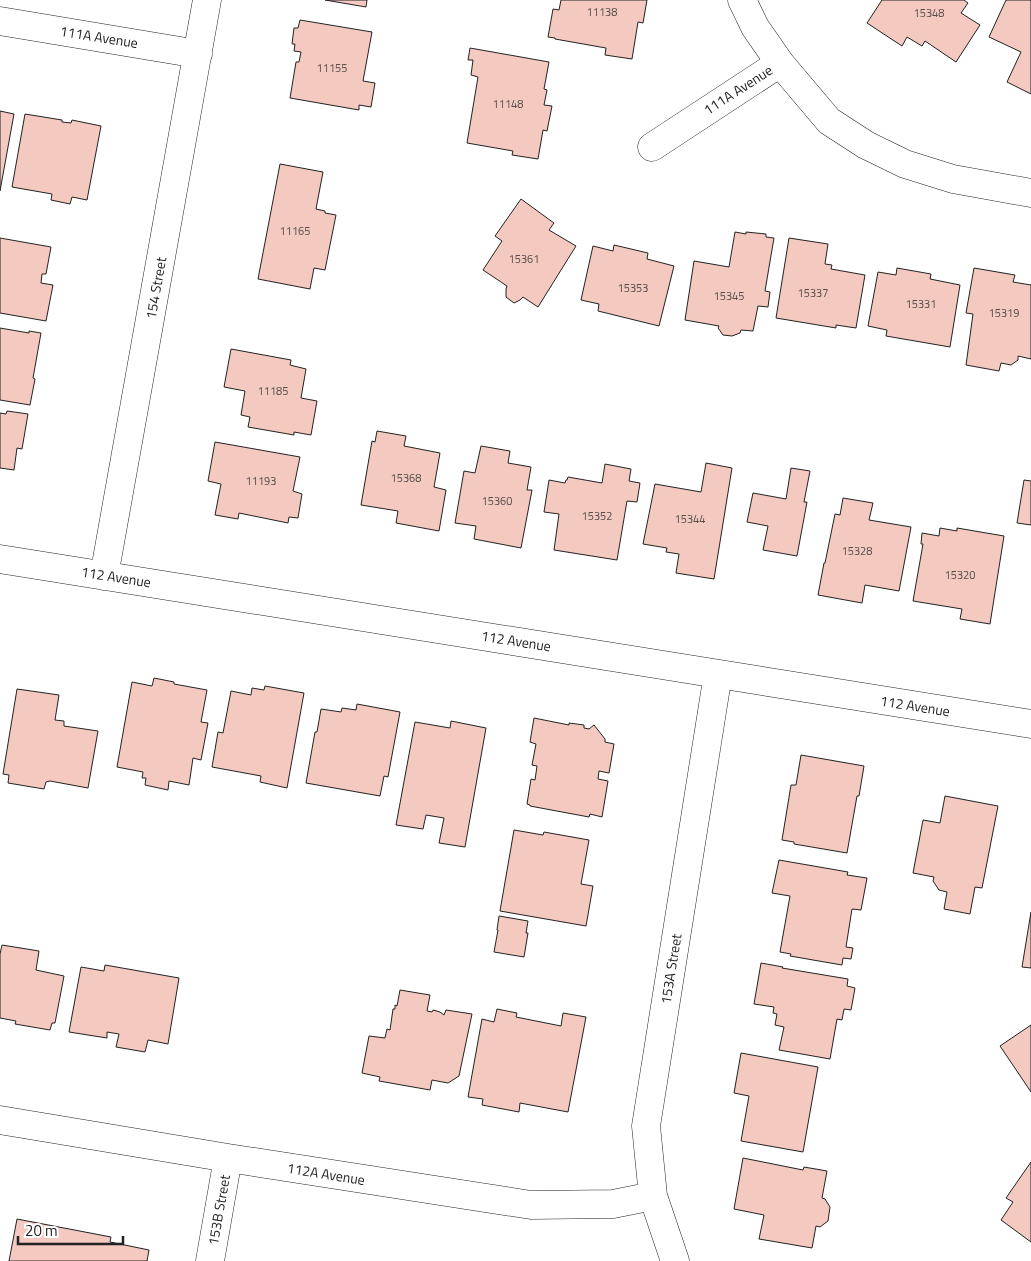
<svg xmlns="http://www.w3.org/2000/svg" width="1031" height="1261" font-family="'Titillium Web',sans-serif">
	<style>
		.building { fill: #f3c9c0; stroke: #222 }
		.lines { fill: none; stroke-linecap: round; stroke-linejoin: round }
		.minor-casing { stroke: #222; stroke-width: 29 }
		.minor { stroke: #fff; stroke-width: 28 }
		.labels { text-anchor: middle; stroke-width: 4; stroke-linejoin: round; paint-order: stroke }
		.number-label { font-size: 11px; fill: #564c4a }
		.street-label { font-size: 14px; fill: #222; stroke: #fff }
	</style>
	<rect width="100%" height="100%" fill="#fff"/>
	<path class="building" d="M325,0h42l-1,7z
		M561,0h86l-4,23 -5,-1 -6,37 -27,-4 1,-7 -51,-9v-1l-7,-1 5,-28 6,1z
		M882,0h82l4,3 -7,10 19,12 -24,37 -31,-21 -3,5 -15,-9 -5,9 -35,-23z
		M1006,0h25v94l-24,-12 14,-30 -32,-15z
		M300,20l72,12 -9,49 12,2 -4,24 -12,-2v5l-69,-12 6,-36h3l2,-10 -7,-1 1,-7h-3l2,-16h4z
		M470,48l79,14 -5,27 3,1 -3,15 8,1 -5,25 -4,-1 -5,29 -26,-4 1,-4 -46,-8 11,-66 -7,-2 2,-15h-5z
		M0,111l14,3 -14,77z
		M25,114l37,6v2l9,1 1,-3 29,6 -14,74 -15,-3 -2,7 -19,-4 1,-6 -40,-7z
		M280,164l43,8 -7,37 9,2v2l11,2 -11,55 -11,-2 -4,21 -52,-10z
		M521,199l33,24 -5,7 27,16 -38,61 -15,-10 -3,3 -6,3 -8,-6v-8l1,-3 -24,-16 19,-29 -7,-5z
		M735,232l11,2v-2l20,2v3l8,1 -9,53 5,1 -2,15 -10,-1 -5,25 -12,-1 -1,3 -8,3 -9,-1 -5,-7 1,-2 -34,-6 9,-59 35,6z
		M0,238l51,9 -5,27h-4l-1,9 12,2 -7,36 -46,-8z
		M789,238l39,6 -3,20 7,1 -1,4 34,6 -9,53 -20,-3v3l-60,-10z
		M614,245l34,8 -1,6 27,7 -15,60 -61,-15 1,-7 -18,-4 12,-54 20,5z
		M897,268l34,6 -1,5 30,6 -10,62 -64,-11 1,-6 -19,-4 10,-54 18,3z
		M974,268l41,7 -2,7 18,3v74l-13,-3v4l-7,5 -10,-2 -2,8 -33,-6 7,-51 -7,-1z
		M0,328l29,5v-2l12,2 -8,45 2,1 -5,26 -30,-5z
		M231,349l60,11 -1,5 16,4 -5,29 16,3 -6,34 -17,-3v3l-46,-8 2,-10 -9,-2 4,-24 -21,-4z
		M7,411l21,3 -6,35 -5,-1 -3,22 -14,-2v-55l6,1z
		M377,431l29,5 -2,10 36,7 -6,34 12,3 -7,41 -43,-8 2,-12 -37,-6 11,-64 3,1z
		M215,442l85,15 -7,34 9,3 -4,24 -9,-1 -1,6 -49,-10 -1,6 -23,-4 6,-31 -13,-3z
		M481,446l29,5 -2,12 23,4 -4,23h5l-11,58 -47,-9 2,-13 -21,-3 9,-52 11,2z
		M706,463l26,5 -18,111 -38,-6 3,-19 -13,-2 1,-4 -24,-4 12,-60 46,8z
		M605,464l26,5 -2,12 11,2 -3,19 -10,-1 -10,59 -63,-10 5,-36 -15,-2 5,-32 16,3 1,-3h1l1,-3 34,6z
		M791,468l19,3 -6,31h3l-10,54 -34,-6 5,-24 -21,-4 6,-29 33,6z
		M1024,480l7,1v44l-14,-2z
		M843,498l30,5 -4,17 42,7 -12,64 -34,-6 -3,18 -44,-8 6,-32h1l10,-49 5,1z
		M940,528l17,3v-3l47,8 -14,88 -30,-5 2,-10 -49,-8 10,-57h-2l1,-11 17,3z
		M154,678l20,4v2l33,6 -6,32 7,1 -7,37 -8,-2 -4,27 -20,-4 -1,9 -23,-5 1,-7h-4l1,-6 -26,-5 15,-85 20,4z
		M265,686l39,7 -17,95 -27,-6 1,-6 -49,-9 6,-35 5,1 8,-42 20,4 1,-7 12,2z
		M17,689l42,6 -4,25 9,1v5l34,5 -10,57 -38,-7 -4,1 -2,7 -36,-6 1,-8 -6,-1z
		M357,704l43,8 -12,65 -4,-1 -4,20 -74,-13 9,-51h2l4,-23 20,3 1,-4 14,2z
		M534,718l35,7v-2l15,2v3l5,1 5,-4 11,14v3l9,2 -5,29 -10,-2 -1,8 10,2 -6,36 -12,-3 -1,3 -59,-11v-1l-3,-1 4,-25 4,1 2,-14 -5,-1 4,-21 -6,-2z
		M451,721l35,7 -21,119 -26,-4 5,-25 -18,-3 -3,14 -27,-4 19,-103 35,6z
		M801,755l63,11 -5,30h-2l-10,57 -53,-9v-2l-12,-2 9,-55h5z
		M945,796l53,10 -16,82 -7,-1 -5,27 -26,-5 3,-17 -8,-2 -6,-9 1,-4 -21,-4 10,-53 17,3z
		M514,830l29,5 1,-3 45,8 -8,44 12,2 -7,40 -86,-15z
		M779,860l69,12 -1,3 20,3 -6,32 -9,-1 -6,38 7,1 -2,11 -8,-1 -1,7 -52,-9 1,-2 -11,-2 10,-56 -18,-3z
		M1031,912v56l-9,-1z
		M499,916l29,5 -2,12h2l-4,24 -30,-5 4,-22h-1z
		M2,945l37,6 -3,19 28,6 -9,47h-3l-2,7 -35,-6 1,-3 -16,-3v-64z
		M761,963l22,4 -1,1 66,11 -1,7 8,2 -4,22 -7,-1 -2,11 -5,-1 -7,40 -51,-9 5,-23 -9,-2 2,-11 -4,-1 1,-6 -20,-3z
		M105,965l74,13 -11,66 -20,-4 -3,12 -29,-5 3,-13 -12,-2v6l-38,-6 12,-65 23,4z
		M400,990l30,5 -3,16 5,1 1,-2 7,2 4,3 2,-5 26,4 -13,62 -11,7 -16,-3 -2,10 -51,-9 1,-4 -18,-4 7,-37 16,2 2,-9 3,1 3,-21h2v-4l2,1z
		M497,1009l20,4 -1,4 45,9 2,-13 23,4 -18,95 -48,-9 -1,9 -37,-7 1,-6 -15,-2 14,-78 12,3z
		M1031,1025v67l-31,-46z
		M741,1053l77,14 -15,85 -62,-11 8,-45 -15,-3z
		M743,1158l60,12 1,-3 23,4 -5,27 3,1 5,8 -2,14 -8,6 -4,-1 -4,22 -53,-9 5,-24 -30,-6z
		M1031,1162v80l-30,-22 12,-18 -7,-4z
		M17,1219l94,18 -1,5 39,8 -2,11h-138z"/>
	<g class="lines">
		<g class="minor-casing">
			<path id="minor" d="M742,0l13,27 25,36 49,58 37,24 39,19 48,15 78,14
				M0,21l198,33
				M652,147l128,-84
				M0,559l1031,165
				M104,576l103,-576
				M0,1120l228,38 303,47 82,-1 40,-8
				M210,1261l18,-103
				M675,1261l-22,-65 -7,-70 72,-452"/>
		</g>
		<use href="#minor" class="minor"/>
	</g>
	<g class="labels">
		<g class="number-label">
			<text x="602" y="16">11138</text>
			<text x="929" y="17">15348</text>
			<text x="332" y="72">11155</text>
			<text x="508" y="108">11148</text>
			<text x="295" y="235">11165</text>
			<text x="524" y="263">15361</text>
			<text x="633" y="292">15353</text>
			<text x="813" y="297">15337</text>
			<text x="729" y="300">15345</text>
			<text x="921" y="308">15331</text>
			<text x="1004" y="317">15319</text>
			<text x="273" y="395">11185</text>
			<text x="406" y="482">15368</text>
			<text x="261" y="485">11193</text>
			<text x="497" y="505">15360</text>
			<text x="597" y="520">15352</text>
			<text x="690" y="523">15344</text>
			<text x="857" y="555">15328</text>
			<text x="960" y="579">15320</text>
		</g>
		<g class="street-label">
			<text transform="translate(99 37) rotate(9)" y="5">111A Avenue</text>
			<text transform="translate(738 90) rotate(-33)" y="5">111A Avenue</text>
			<text transform="translate(156 288) rotate(-80)" y="5">154 Street</text>
			<text transform="translate(116 577) rotate(9)" y="5">112 Avenue</text>
			<text transform="translate(516 641) rotate(9)" y="5">112 Avenue</text>
			<text transform="translate(915 706) rotate(9)" y="5">112 Avenue</text>
			<text transform="translate(671 969) rotate(-81)" y="5">153A Street</text>
			<text transform="translate(326 1174) rotate(9)" y="5">112A Avenue</text>
			<text transform="translate(219 1210) rotate(-80)" y="5">153B Street</text>
		</g>
	</g>
	<path d="M18 1236v8h105v-8" fill="none" stroke="#222222" stroke-width="2.5"/>
	<text x="25" y="1236" font-size="15" fill="#222222" stroke="#ffffff" stroke-width="4" paint-order="stroke">20 m</text>
</svg>
